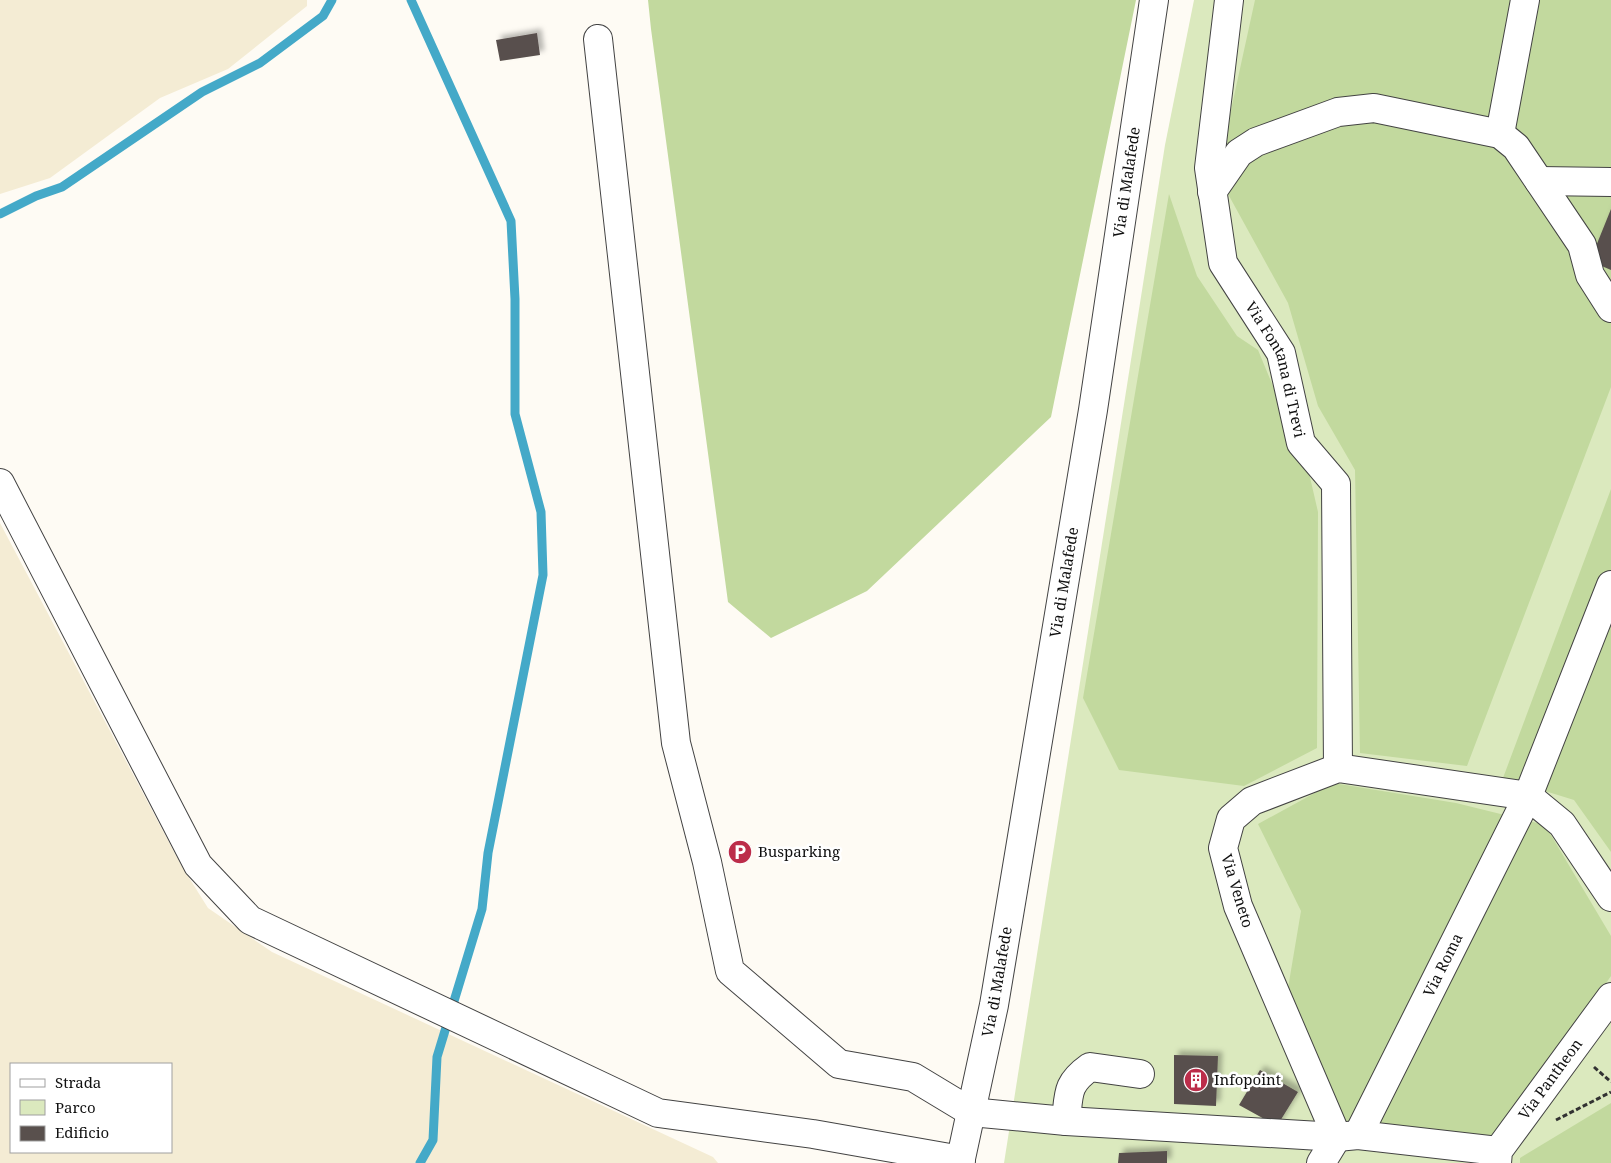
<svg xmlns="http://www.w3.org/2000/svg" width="1611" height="1163" font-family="'Noto Serif',serif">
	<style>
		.farmland { fill: #f4ecd4; fill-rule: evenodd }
		.green { fill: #dbe9be }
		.forest { fill: #c2d99e }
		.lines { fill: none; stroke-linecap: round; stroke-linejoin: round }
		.stream { stroke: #44a9c8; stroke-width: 9 }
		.building { fill: #59504d; filter: url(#shadow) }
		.minor-casing { stroke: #434343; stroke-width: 30 }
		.path { stroke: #323232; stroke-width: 3; stroke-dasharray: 5 2.5; stroke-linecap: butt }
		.minor { stroke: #fff; stroke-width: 28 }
		.labels { text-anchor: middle; stroke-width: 5; stroke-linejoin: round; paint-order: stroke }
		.street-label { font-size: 15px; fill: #101010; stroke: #fff }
		.poi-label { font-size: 15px; fill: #101010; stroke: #fff; text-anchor: start }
	</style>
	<defs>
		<filter id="shadow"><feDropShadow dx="4.5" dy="-4.5" stdDeviation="2.5" flood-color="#0004"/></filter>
	</defs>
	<rect width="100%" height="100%" fill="#fefbf4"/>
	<path class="farmland" d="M0,0h307v6l-79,63 -68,29 -110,80 -50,16z
		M0,523l181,342 27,43 64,44 441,205 5,6h-718zM171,1064v88h-160v-88z"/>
	<path class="green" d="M1194,0h417v1163h-607l161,-1018z"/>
	<path class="forest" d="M648,0h488l-85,417 -184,174 -96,47 -43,-36 -77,-573z
		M1255,0h356v387l-144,379 -107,-13 -5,-283 -37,-64 -30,-103 -71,-129z
		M1169,194l28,82 40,60 21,14 51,123 9,39 -1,236 -73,38 -125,-16 -36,-72z
		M1611,489v363l-37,-52 -71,-22z
		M1333,783l123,20 89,22 66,111v40l-114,162 -158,-18 -52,-126 14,-83 -43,-87z
		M1611,1103v60h-91v-5z"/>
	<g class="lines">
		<path class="stream" d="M411,0l100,221 4,78v115l26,98 2,63 -55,278 -6,56 -45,148 -4,83 -13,23
			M0,214l36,-18 26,-9 140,-95 58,-29 63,-47 9,-16"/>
	</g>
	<path class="building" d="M537,33l3,22 -40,6 -4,-21z
		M1611,209v61l-21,-9z
		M1174,1055l44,1 -2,50 -42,-2z
		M1260,1070l38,22 -21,34 -38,-21z
		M1167,1151v12h-49l1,-10z"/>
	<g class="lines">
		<g class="minor-casing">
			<g id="minor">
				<path id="s1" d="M1229,0l-20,168 14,95 58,90 20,90 35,41 2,284"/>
				<path d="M598,39l78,704 31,119 23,109 109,93 74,13 58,35 95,9 271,16 21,-2 140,16"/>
				<path d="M1500,134l25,-134"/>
				<path d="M1539,181l72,1"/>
				<path d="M1212,192l27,-39 17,-11 82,-30 36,-4 126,26 16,13 66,98 8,30 21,33"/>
				<path d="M0,483l198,382 52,55 408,193 155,21 148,26"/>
				<path d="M1528,796l34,28 49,73"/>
				<path d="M1066,1121c3,-27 0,-37 24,-54l50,7"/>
				<path id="s2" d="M1358,1135l170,-339 83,-211"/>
				<path d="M1337,1137l-99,-231 -15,-58 8,-29 21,-18 86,-33 190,28"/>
				<path id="s3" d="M960,1163l34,-158 99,-595 61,-410"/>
				<path d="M1321,1163l16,-26"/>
				<path id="s4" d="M1497,1163l1,-12 113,-154"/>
			</g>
		</g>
		<path class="path" d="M1594,1067l17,15
			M1556,1120l55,-28"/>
		<use href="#minor" class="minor"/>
	</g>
	<defs>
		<g id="parking-disc" transform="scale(1.25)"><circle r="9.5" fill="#bc2d4a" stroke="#fff"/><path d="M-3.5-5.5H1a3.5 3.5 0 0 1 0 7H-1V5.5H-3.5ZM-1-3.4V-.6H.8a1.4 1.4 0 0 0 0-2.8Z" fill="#fff"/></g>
		<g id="building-disc" transform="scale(1.25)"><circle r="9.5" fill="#bc2d4a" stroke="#fff"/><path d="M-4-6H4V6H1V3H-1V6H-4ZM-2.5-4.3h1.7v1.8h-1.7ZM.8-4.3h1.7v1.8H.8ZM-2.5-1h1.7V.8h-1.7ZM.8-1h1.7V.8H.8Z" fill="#fff"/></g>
	</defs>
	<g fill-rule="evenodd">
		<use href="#parking-disc" x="740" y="852"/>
		<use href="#building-disc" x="1196" y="1080"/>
	</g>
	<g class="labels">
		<g class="street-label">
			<text dy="5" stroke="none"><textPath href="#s3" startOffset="995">Via di Malafede</textPath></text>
			<text dy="5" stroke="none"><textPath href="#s1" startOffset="386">Via Fontana di Trevi</textPath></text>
			<text dy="5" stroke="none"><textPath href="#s3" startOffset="590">Via di Malafede</textPath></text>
			<text transform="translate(1237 891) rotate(73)" y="5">Via Veneto</text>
			<text dy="5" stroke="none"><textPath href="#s2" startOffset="190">Via Roma</textPath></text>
			<text dy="5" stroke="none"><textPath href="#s3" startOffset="185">Via di Malafede</textPath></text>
			<text dy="5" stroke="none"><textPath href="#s4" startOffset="101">Via Pantheon</textPath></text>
		</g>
		<g class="poi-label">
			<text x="758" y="857">Busparking</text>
			<text x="1214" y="1085">Infopoint</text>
		</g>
	</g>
	<rect x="10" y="1063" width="162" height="90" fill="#ffffff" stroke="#9f9f9f"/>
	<rect x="20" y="1079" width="25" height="8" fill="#ffffff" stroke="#9f9f9f"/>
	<text x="55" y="1088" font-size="15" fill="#101010">Strada</text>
	<rect x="20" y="1100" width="25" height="15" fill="#dbe9be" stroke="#9f9f9f"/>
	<text x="55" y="1113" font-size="15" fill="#101010">Parco</text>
	<rect x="20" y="1126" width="25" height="15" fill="#59504d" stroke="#9f9f9f"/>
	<text x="55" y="1138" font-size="15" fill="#101010">Edificio</text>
</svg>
